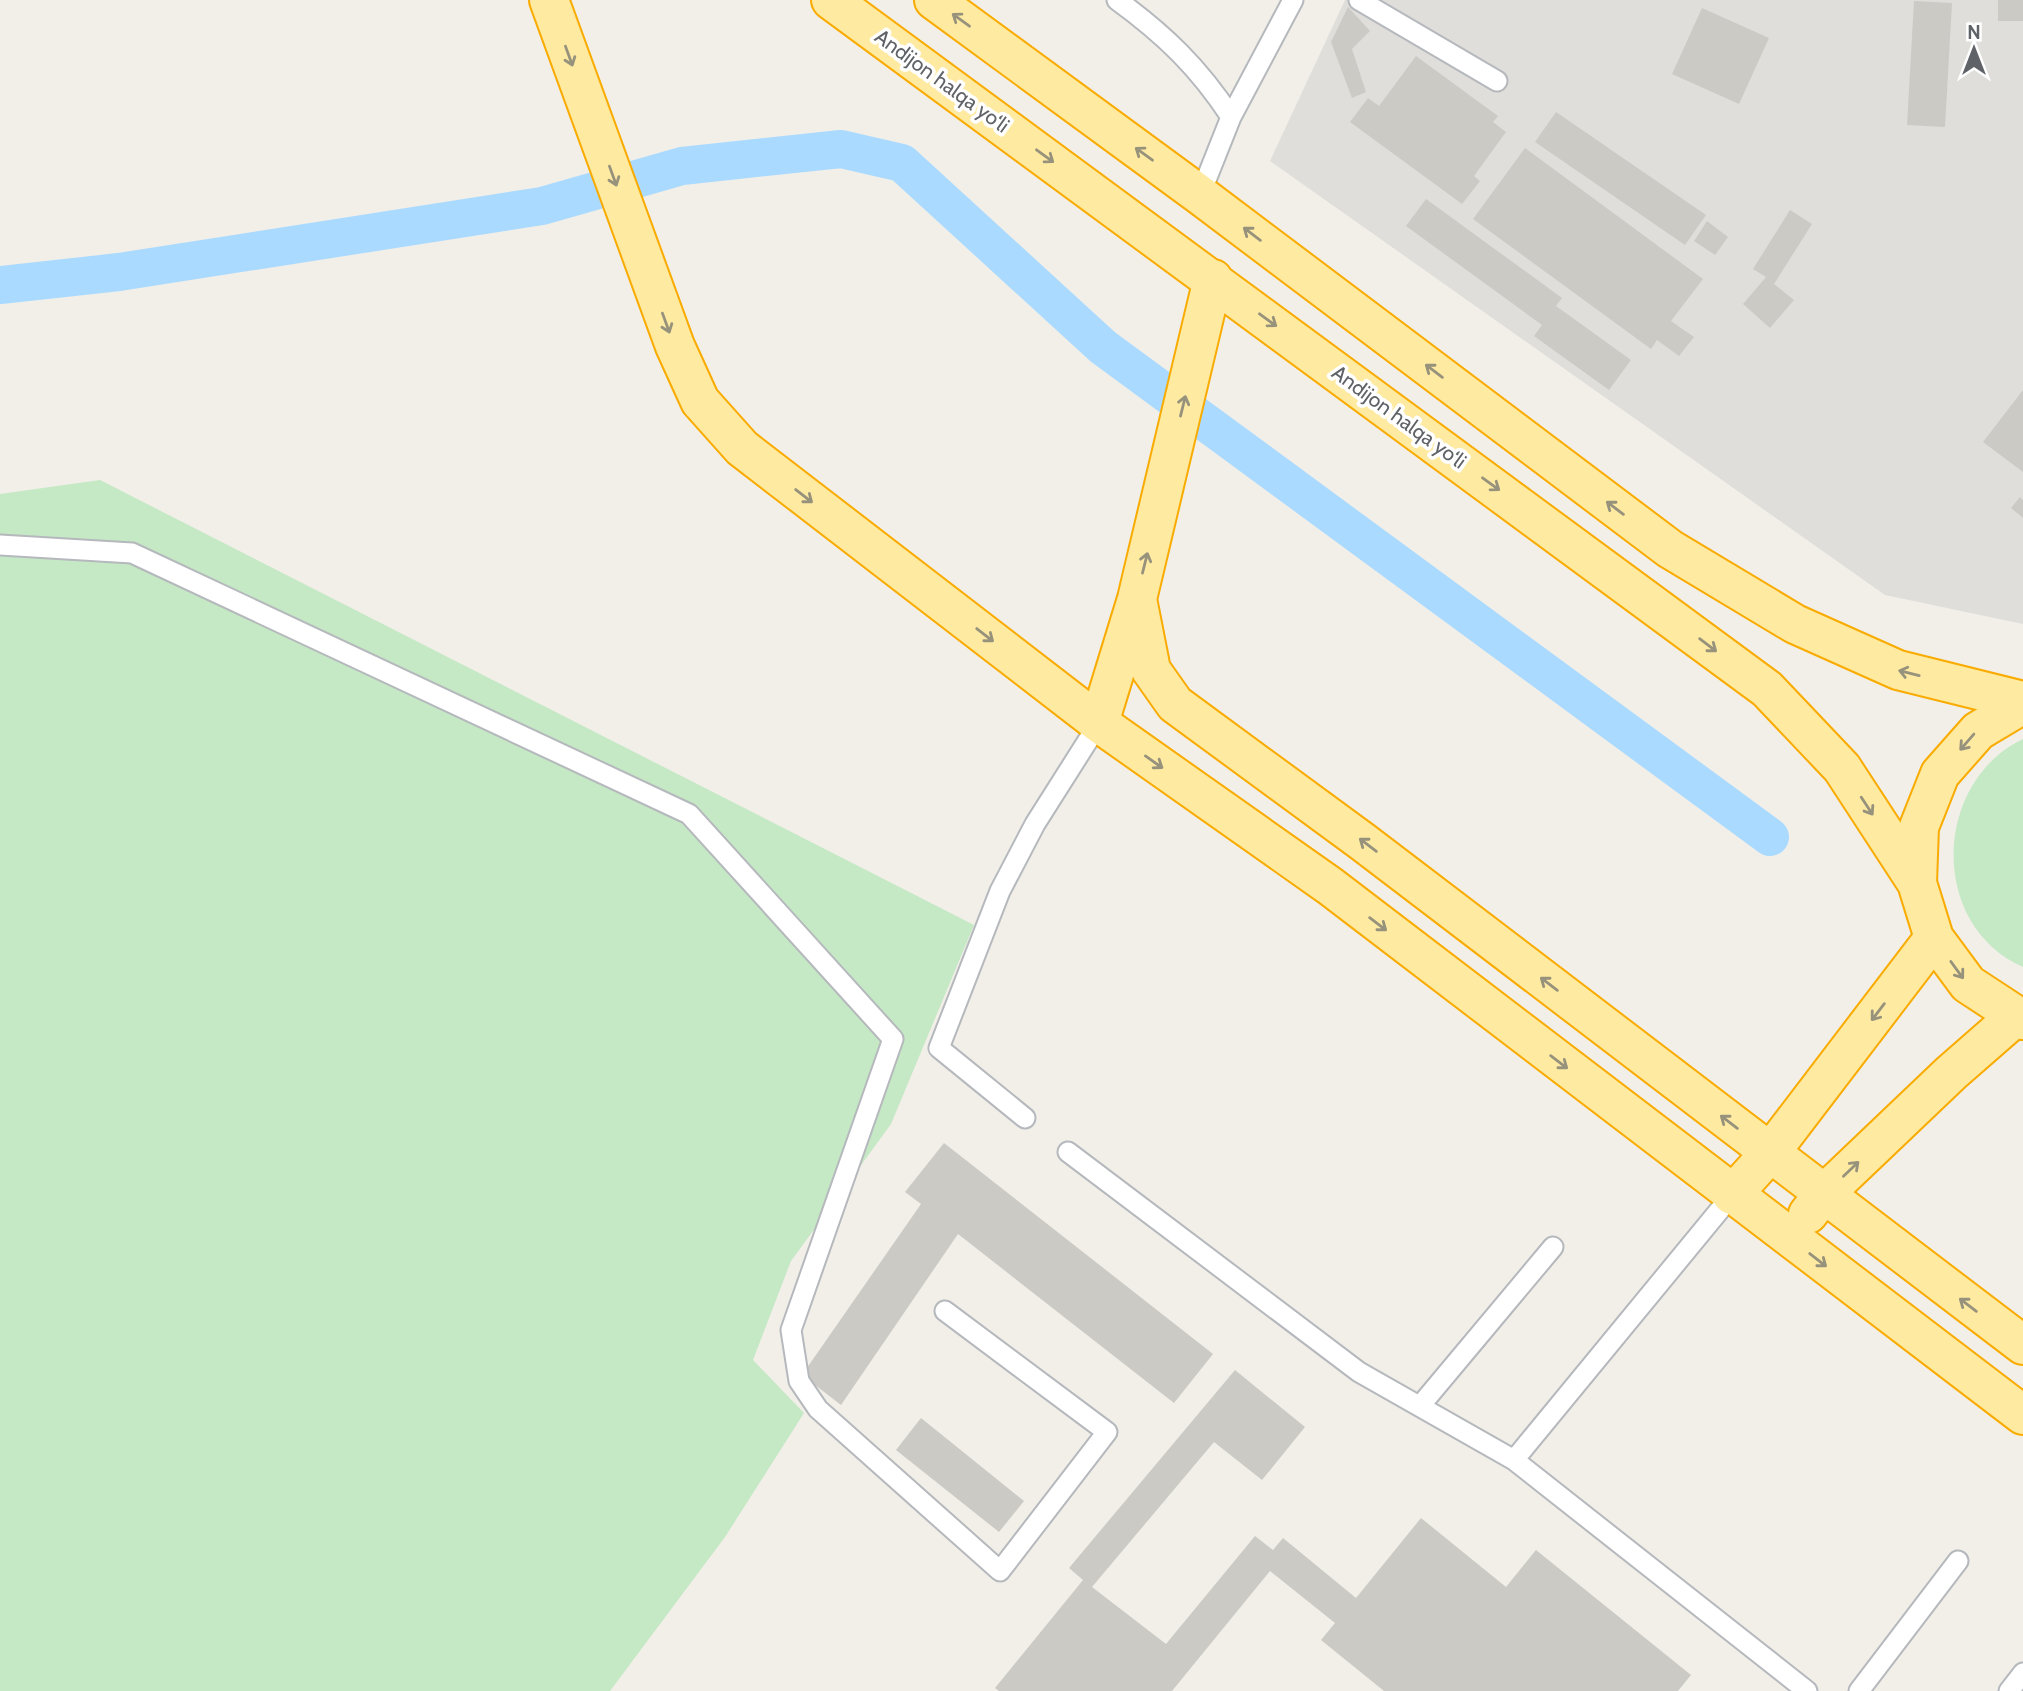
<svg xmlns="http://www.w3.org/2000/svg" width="2023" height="1691" font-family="Cabin,sans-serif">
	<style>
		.industrial { fill: #e0deda }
		.green { fill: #c5e8c5 }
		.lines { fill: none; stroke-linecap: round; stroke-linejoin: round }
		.canal { stroke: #aadaff; stroke-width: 38 }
		.building { fill: #cccac5 }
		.service-casing { stroke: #b5b8bc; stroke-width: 23 }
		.trunk-casing { stroke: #f9ab00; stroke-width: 42 }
		.service { stroke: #fff; stroke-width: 19 }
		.trunk { stroke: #feeaa1; stroke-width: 38 }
		.oneway { stroke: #97927c }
		.labels { text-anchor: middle; stroke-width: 7; stroke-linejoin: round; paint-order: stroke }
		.street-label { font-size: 21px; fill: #5f6368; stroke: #fff }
	</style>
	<rect width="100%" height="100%" fill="#f1efe8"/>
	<path class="industrial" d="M1345,0h678v624l-138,-29 -615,-434z"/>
	<path class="green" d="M100,480l874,445 -83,199 -100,137 -38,99 51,53 -79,124 -115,154h-610v-1197z
		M2023,739v228c-95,-42 -90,-185 0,-228z"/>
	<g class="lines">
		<path class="canal" d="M0,285l119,-13 423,-66 140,-40 159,-17 61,14 201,184 667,490"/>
	</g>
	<path class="building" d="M1998,0h25v21h-25z
		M1914,1l38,2 -7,124 -38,-2z
		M1348,7l22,24 -18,18 14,43 -14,6 -21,-56z
		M1702,8l67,30 -30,66 -67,-30z
		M1416,56l82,60 -5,6 13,10 -32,44 6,5 -18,23 -112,-82 18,-24 11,8z
		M1556,112l150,103 -21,30 -150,-103z
		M1525,148l178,131 -32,42 23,16 -15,19 -22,-16 -6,9 -178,-130z
		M1426,199l136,99 -6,8 75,54 -22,30 -75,-54 8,-11 -136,-99z
		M1790,210l22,14 -38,60 20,16 -24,28 -27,-24 23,-27 -13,-8z
		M1707,221l21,16 -13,18 -21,-14z
		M2023,390v82l-40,-30z
		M2020,497l3,3v18l-12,-10z
		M944,1143l269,211 -39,49 -216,-169 -117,171 -39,-30 119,-171 -16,-12z
		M1235,1370l70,57 -43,53 -48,-38 -122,145 74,57 89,-108 18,14 10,-12 73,60 65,-80 85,69 30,-37 155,125 -13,16h-294l-63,-51 14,-17 -65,-52 -98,120h-173l-4,-3 88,-108 -14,-12z
		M921,1418l103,83 -25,31 -103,-82z"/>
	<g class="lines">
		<g class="service-casing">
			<path id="service" d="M1117,0c48,35 82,68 114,117
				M1359,0l138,81
				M1200,195l31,-78 62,-117
				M0,545l132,8 557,261 204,225 -102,291 8,51 19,28 182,162 107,-139 -162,-121
				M1025,1118l-86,-70 61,-157 35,-67 64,-101
				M1068,1152l291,220 155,88 293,231
				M1420,1406l133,-159
				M1514,1460l218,-265
				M1859,1691l99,-130
				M2009,1691l14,-18"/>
		</g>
		<g class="trunk-casing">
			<path id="trunk" d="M549,0l126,346 25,55 42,47 357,275 231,163 693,529
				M831,0l936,689 75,79 75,115
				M934,0l266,195 470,354 125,75 103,46 125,31
				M1137,599l14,71 24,34 188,138 660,503
				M2023,704l-45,27 -38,43 -21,53 -2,56 17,55 34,46 55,36
				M1099,723l38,-124 76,-320
				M1732,1195l38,-42 164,-215
				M1808,1214l15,-19 128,-122 64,-56"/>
		</g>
		<use href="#service" class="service"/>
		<use href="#trunk" class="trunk"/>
	</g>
	<defs><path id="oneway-shaft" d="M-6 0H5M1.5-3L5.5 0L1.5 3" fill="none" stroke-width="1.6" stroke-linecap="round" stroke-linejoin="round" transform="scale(1.75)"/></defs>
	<g class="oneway">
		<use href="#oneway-shaft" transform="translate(961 20) rotate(-144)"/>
		<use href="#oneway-shaft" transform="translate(569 56) rotate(70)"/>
		<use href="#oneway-shaft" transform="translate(1144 154) rotate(-144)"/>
		<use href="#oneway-shaft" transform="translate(1045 156) rotate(36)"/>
		<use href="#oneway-shaft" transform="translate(613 176) rotate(70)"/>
		<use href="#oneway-shaft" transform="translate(1252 234) rotate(-143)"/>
		<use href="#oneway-shaft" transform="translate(1268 320) rotate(36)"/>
		<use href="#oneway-shaft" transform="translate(666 323) rotate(70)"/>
		<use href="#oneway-shaft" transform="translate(1434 371) rotate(-143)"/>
		<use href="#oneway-shaft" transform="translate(1183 406) rotate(-76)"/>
		<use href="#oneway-shaft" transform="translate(1491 484) rotate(36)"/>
		<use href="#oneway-shaft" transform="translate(804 496) rotate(38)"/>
		<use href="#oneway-shaft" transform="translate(1615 508) rotate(-143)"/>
		<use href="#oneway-shaft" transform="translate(1145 563) rotate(-76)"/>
		<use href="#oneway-shaft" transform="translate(985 635) rotate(38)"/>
		<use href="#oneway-shaft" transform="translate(1708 645) rotate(37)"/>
		<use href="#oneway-shaft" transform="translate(1909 673) rotate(-166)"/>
		<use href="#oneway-shaft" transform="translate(1967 742) rotate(131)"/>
		<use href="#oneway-shaft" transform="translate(1154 762) rotate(35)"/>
		<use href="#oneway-shaft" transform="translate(1867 806) rotate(57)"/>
		<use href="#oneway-shaft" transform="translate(1368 845) rotate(-143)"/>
		<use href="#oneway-shaft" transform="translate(1378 924) rotate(37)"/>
		<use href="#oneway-shaft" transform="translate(1957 970) rotate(54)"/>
		<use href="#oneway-shaft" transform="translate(1549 984) rotate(-143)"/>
		<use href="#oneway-shaft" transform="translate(1878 1012) rotate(127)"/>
		<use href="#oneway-shaft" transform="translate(1559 1062) rotate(37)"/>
		<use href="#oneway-shaft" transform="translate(1729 1122) rotate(-143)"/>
		<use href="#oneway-shaft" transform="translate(1851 1169) rotate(-44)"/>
		<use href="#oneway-shaft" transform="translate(1818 1260) rotate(38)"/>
		<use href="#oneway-shaft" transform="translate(1968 1305) rotate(-143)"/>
	</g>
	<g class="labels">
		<g class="street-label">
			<text transform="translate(942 81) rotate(36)" y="7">Andijon halqa yo‘li</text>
			<text transform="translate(1399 417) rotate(36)" y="7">Andijon halqa yo‘li</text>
		</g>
	</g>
	<g transform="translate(1974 49)" stroke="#ffffff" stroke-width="5" paint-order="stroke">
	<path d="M0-5L12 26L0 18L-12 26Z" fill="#5f6368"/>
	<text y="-10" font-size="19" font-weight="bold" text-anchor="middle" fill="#5f6368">N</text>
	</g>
</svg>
